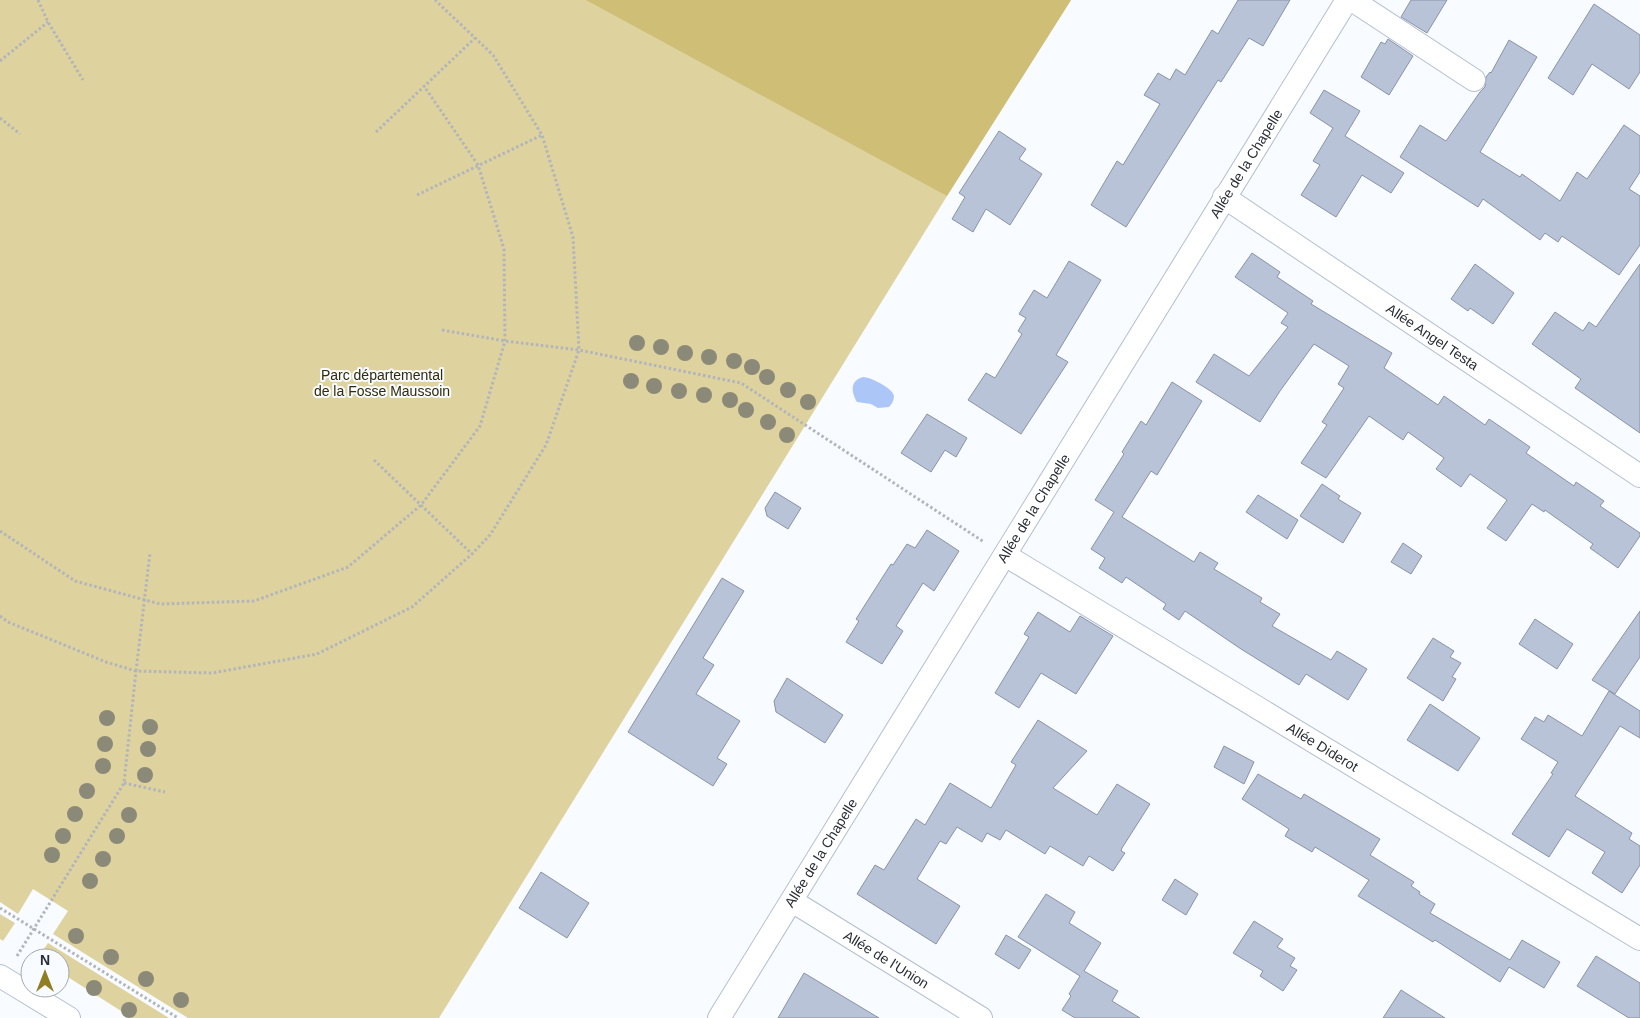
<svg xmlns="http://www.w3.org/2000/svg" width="1640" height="1018" font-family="Helvetica,sans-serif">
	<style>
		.green { fill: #ded29e }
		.forest { fill: #cfbf76 }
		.water { fill: #abc6f7 }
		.building { fill: #b8c3d8; stroke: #8993a7 }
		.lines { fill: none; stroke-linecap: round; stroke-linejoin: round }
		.street-casing { stroke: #b3bed3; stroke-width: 24 }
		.path { stroke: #b2b5bb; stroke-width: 3; stroke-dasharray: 2.5 2.5; stroke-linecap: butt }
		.street { stroke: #fff; stroke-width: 22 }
		.path-bridge { stroke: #b2b5bb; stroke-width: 3; stroke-dasharray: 2.5 2.5; stroke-linecap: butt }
		.tree { fill: #8b8978 }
		.labels { text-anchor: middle; stroke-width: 4; stroke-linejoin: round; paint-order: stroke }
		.street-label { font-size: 14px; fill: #292d35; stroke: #f8fbff }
		.park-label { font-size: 14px; fill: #322b0a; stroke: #f8fbff }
	</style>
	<rect width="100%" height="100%" fill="#f8fbff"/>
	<path class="green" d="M0,0h1071l-124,196 -508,822h-251l-135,-84 15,-23 -35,-22 -15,25 -18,-12z
		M0,914l15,9 -12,18 -3,-2z
		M48,943l121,75h-37l-72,-46v-14h-22z"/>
	<path class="forest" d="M586,0h485l-124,196z"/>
	<path class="water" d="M863,377c7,0 30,11 31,19 0,4 -2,8 -5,11l-11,1 -7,-4 -14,-2c-6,-11 -7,-21 6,-25z"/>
	<path class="building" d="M1238,0h52l-27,46 -14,-8 -28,44 -3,-2 -92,147 -35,-22 26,-44 6,4 37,-61 -16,-9 14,-22 12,7 6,-11 9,6 27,-45 6,4z
		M1411,0h36l-20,33 -26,-16z
		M1594,4l46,31v37l-11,17 -37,-25 -19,31 -25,-17z
		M1388,39l25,17 -24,39 -28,-18 20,-35 4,2z
		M1509,40l28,17 -57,95 40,25 2,-3 38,27 17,-29 10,7 37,-54 16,11v36l-11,17 11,7v49l-21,30 -57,-39 -4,6 -13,-9 -5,7 -57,-41 -5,8 -78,-50 20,-32 26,16 34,-49 5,-5 1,-10 4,-5 1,1z
		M1324,90l36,21 -15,25 59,37 -13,20 -29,-18 -26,42 -35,-22 19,-30 -7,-4 20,-33 -23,-15z
		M999,131l27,18 -7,10 23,15 -32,51 -24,-16 -13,23 -21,-13 13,-22 -6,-4z
		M1252,253l28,19 -3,5 36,24 -2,3 81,49 -8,15 54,37 6,-9 41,29 4,-6 41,28 -4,6 48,33 2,-4 28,19 -4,5 40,27v3l-22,32 -28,-20 3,-4 -48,-34 -1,2 -12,-8 -26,37 -19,-13 20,-28 -37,-26 -9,13 -25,-18 8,-11 -36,-26 -5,8 -34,-24 -43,62 -25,-15 26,-38 -5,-3 22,-34 -6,-4 11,-18 -35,-22 -34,47 -20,31 -64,-40 18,-28 35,22 39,-49 -7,-4 7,-10 -53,-36z
		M1069,261l32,19 -45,75 12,7 -47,72 -53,-34 18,-27 9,5 27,-44 -4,-3 8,-13 -7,-4 15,-24 13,8z
		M1475,264l39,29 -21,31 -23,-16 -2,3 -17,-12z
		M1640,264v169l-65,-45 6,-9 -49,-35 23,-32 28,19 6,-9 7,5z
		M1172,382l30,19 -45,74 -6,-4 -29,46 72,45 6,-10 18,11 -4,6 48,29 -2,4 20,12 -8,12 59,34 6,-9 30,18 -19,31 -42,-26 -7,11 -58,-36 -56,-38 -6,9 -16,-11 3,-5 -40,-27 -4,6 -23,-15 6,-10 -14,-9 23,-37 -19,-12 29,-46 -2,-2 19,-31 5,4z
		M927,414l40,24 -11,19 -11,-7 -14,22 -30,-19z
		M1322,484l18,12 -2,3 23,14 -18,30 -43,-27z
		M775,492l26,16 -13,21 -21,-13 -2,-8z
		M1258,495l40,25 -11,19 -41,-27z
		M927,530l32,21 -25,40 -11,-8 -27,43 7,5 -21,33 -36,-22 13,-21 -3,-2 35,-55 2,1 14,-21 8,4z
		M1403,543l19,13 -11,18 -20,-12z
		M722,578l22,13 -41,67 11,7 -18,29 44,27 -23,37 10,6 -14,22 -85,-54z
		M1640,611v46l-25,37 -23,-14z
		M1038,612l32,20 10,-16 33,20 -37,58 -35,-21 -22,35 -24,-15 34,-56 -5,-3z
		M1535,619l38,25 -16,25 -38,-25z
		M1433,638l21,13 -4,6 11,6 -9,14 4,2 -13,22 -36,-23z
		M787,678l56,37 -18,28 -49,-31 -2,-11z
		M1609,691l31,20v27l-20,-12 -45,70 57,37 -3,6 11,7v19l-18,28 -30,-20 13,-21 -38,-23 -18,28 -37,-23 41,-60 -2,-1 7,-11 -37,-23 14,-22 9,5 4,-7 34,21z
		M1430,704l50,34 -22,33 -51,-31z
		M1038,720l49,31 -34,37 44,27 20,-31 33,20 -28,44 -1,3 4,2 -12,18 -24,-15 -6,10 -33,-20 -5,8 -39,-24 -6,10 -13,-7 -5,9 -25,-15 -11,17 -6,-3 -23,38 43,27 -24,38 -79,-50 18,-29 9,5 32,-51 9,6 25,-42 41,25 25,-43 -5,-3z
		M1224,746l30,16 -10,22 -30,-17z
		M1258,774l43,25 3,-5 76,45 -10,16 44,27 -3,4 9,6 -1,2 16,10 -5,9 80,47 12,-20 38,22 -16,26 -35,-21 -9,15 -65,-42 -2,2 -75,-46 11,-16 -54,-33 -3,5 -27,-16 4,-7 -47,-30z
		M541,872l48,31 -22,35 -48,-30z
		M1175,879l23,15 -12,21 -24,-15z
		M1046,894l29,18 -6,11 32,20 -17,28 34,20 -6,10 28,17h-65l-13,-8 9,-14 -2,-2 11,-18 -62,-39z
		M1254,921l29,18 -6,8 18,11 -5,8 7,4 -14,21 -23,-15 3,-5 -30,-18z
		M1006,935l25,15 -12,19 -24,-15z
		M1596,956l44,27v35h-11l-52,-32z
		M804,973l75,45h-101z
		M1401,990l44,28h-62z"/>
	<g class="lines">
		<g class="street-casing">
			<g id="street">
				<path d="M1352,0l122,80"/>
				<path id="s1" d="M1224,197l416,279"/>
				<path id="s2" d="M1005,555l635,384"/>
				<path id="s3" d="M792,901l189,117"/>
				<path d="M0,976l69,42"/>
				<path id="s4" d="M719,1018l628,-1018"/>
			</g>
		</g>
		<path class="path" d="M38,0l10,22 35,58
			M0,61l48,-39
			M0,118l20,16
			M376,132l99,-94
			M417,195l125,-60
			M442,330l63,11 74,9 162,33 243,159
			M374,460l98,94
			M0,531l75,50 85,23 94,-3 94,-34 73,-62 59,-79 25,-85 -1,-92 -26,-84 -54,-79
			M0,616l8,6 98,40 30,9 76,2 105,-19 95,-47 60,-53 18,-19 56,-90 33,-95 -6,-113 -31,-102 -49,-80 -58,-55
			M124,783l41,9
			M0,908l178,110
			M17,956l107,-173 12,-112"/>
		<use href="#street" class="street"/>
		<path class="path-bridge" d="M136,671l14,-118"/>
	</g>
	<g class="tree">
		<circle cx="637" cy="343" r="8"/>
		<circle cx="661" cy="347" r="8"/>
		<circle cx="685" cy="353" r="8"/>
		<circle cx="709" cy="357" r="8"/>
		<circle cx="734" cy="361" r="8"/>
		<circle cx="752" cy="367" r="8"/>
		<circle cx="767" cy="377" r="8"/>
		<circle cx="631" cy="381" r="8"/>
		<circle cx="654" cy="386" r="8"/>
		<circle cx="788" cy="390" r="8"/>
		<circle cx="679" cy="391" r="8"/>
		<circle cx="704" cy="395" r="8"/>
		<circle cx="730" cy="400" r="8"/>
		<circle cx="808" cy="402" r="8"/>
		<circle cx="746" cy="410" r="8"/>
		<circle cx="768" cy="422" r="8"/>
		<circle cx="787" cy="435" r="8"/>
		<circle cx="107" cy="718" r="8"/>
		<circle cx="150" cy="727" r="8"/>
		<circle cx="105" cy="744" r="8"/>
		<circle cx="148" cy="749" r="8"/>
		<circle cx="103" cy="766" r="8"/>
		<circle cx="145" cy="775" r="8"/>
		<circle cx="87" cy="791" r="8"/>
		<circle cx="75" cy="814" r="8"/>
		<circle cx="129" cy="815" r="8"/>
		<circle cx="63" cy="836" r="8"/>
		<circle cx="117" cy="836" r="8"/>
		<circle cx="52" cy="855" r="8"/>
		<circle cx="103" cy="859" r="8"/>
		<circle cx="90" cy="881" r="8"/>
		<circle cx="76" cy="936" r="8"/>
		<circle cx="111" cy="957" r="8"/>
		<circle cx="146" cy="979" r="8"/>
		<circle cx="94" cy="988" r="8"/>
		<circle cx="181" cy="1000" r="8"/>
		<circle cx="129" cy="1010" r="8"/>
	</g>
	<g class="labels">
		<g class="street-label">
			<text dy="5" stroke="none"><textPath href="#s4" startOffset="1004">Allée de la Chapelle</textPath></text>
			<text dy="5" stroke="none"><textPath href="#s1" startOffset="251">Allée Angel Testa</textPath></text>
			<text dy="5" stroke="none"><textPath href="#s4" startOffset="599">Allée de la Chapelle</textPath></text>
			<text dy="5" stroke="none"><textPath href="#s2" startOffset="371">Allée Diderot</textPath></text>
			<text dy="5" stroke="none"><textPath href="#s4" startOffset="194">Allée de la Chapelle</textPath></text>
			<text dy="5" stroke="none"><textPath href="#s3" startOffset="111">Allée de l'Union</textPath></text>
		</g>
		<g class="park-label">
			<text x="382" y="380">Parc départemental<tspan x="382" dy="16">de la Fosse Maussoin</tspan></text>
		</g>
	</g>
	<g transform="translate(45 973)"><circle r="24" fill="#f8fbff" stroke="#a5a9ae"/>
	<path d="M0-4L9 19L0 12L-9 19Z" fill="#907e24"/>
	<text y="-8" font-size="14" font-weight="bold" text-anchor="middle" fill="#292d35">N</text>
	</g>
</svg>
